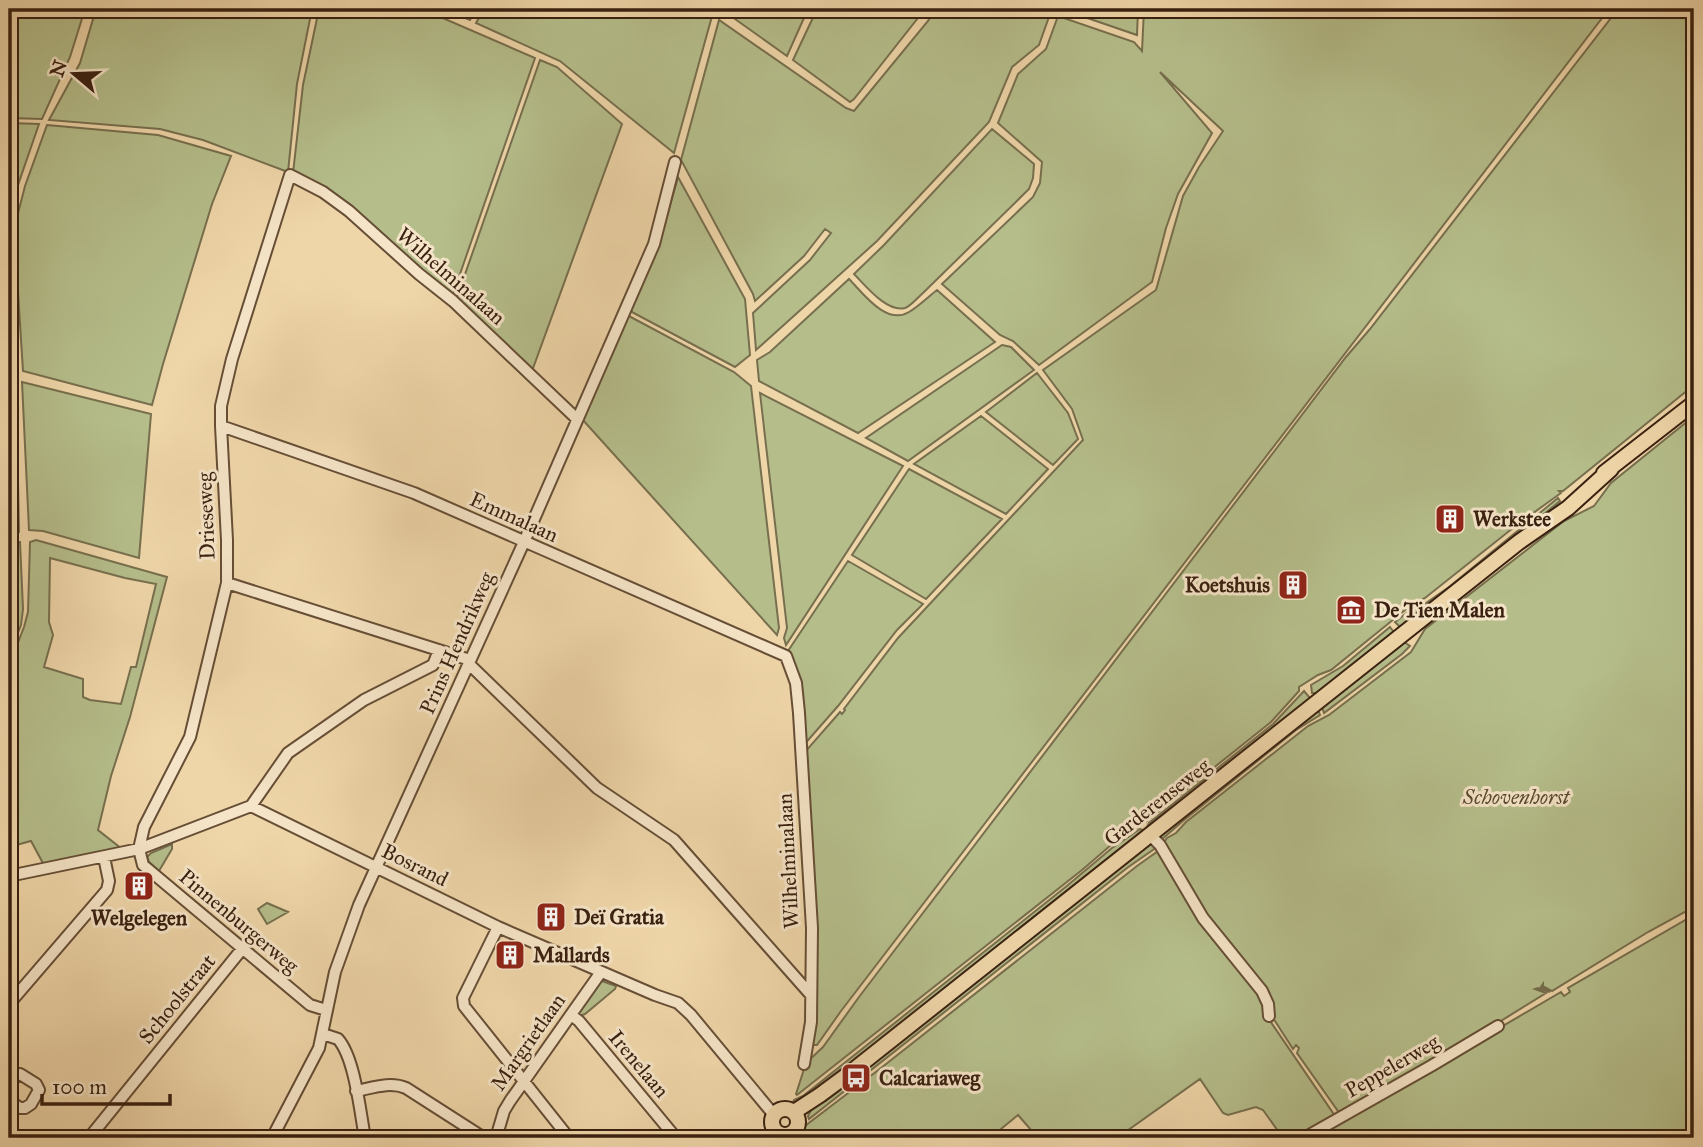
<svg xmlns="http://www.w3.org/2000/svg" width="1703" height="1147" font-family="'IM FELL Great Primer',serif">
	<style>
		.green { fill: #b5be8b; stroke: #776f4e; stroke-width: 2; fill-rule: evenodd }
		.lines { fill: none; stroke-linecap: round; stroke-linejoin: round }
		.minor-casing { stroke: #664e36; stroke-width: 14 }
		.major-casing { stroke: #392010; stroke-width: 18 }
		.minor { stroke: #f5e4c7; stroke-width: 10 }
		.major { stroke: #efd6a9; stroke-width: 14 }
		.labels { text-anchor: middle; stroke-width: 6; stroke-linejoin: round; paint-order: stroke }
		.street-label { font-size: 21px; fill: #392010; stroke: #f5e4c7 }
		.poi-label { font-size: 21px; font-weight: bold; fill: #392010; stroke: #f5e4c7; text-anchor: start }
		.park-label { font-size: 21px; font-style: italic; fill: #58482f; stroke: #f5e4c7 }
	</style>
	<rect width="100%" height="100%" fill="#efd6a9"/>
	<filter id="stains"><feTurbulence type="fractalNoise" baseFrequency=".00286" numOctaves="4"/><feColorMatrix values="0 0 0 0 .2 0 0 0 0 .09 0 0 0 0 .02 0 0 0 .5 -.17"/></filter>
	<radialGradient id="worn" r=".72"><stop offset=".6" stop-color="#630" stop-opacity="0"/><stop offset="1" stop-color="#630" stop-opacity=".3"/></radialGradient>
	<path class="green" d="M9,9h76l-15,48 -28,62 -33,-1z
		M96,9h202l13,5 -14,70 -9,88 -85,-32 -43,-11 -111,-9 31,-57z
		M319,9h103l113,49 -83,239 -159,-124 10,-88z
		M443,9h33l-6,11z
		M484,9h230l-40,144 -114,-92 -84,-38z
		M721,9h87l-21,47z
		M817,9h108l-71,90 -4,3 -57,-42z
		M935,9h102l13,5 -11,31 -27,22 -23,55 -112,119 -121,109 -3,-37 57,-53 21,-27 -6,-4 -21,27 -49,45 -2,-7 -72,-134 38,-140 127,88 8,3 74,-90z
		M1061,9h77l-1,26z
		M1144,9h465l-768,1002 -24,34h-4l-2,-3 -7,-289 36,-41 2,2 3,-4 -1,-1 54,-71 185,-198 -11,-31 -29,-39 113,-80 27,-94 16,-29 24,-36 -63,-59 52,61 -34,61 -12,34 -14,54 -113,83 -26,-24 -13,-6 -58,-51 91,-87 7,-14 2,-21 -44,-39 20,-49 28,-25 12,-33 76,26 8,9z
		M1618,9h76v376l-131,106h-4l2,2 -43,31 -93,74 -15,8 -79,64 -13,5 -19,12v4l-28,31 -124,99 -36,24 -29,25 -285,225 -1,-1 10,-31 17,-16 36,-50 487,-640 24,-28z
		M540,60l17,7 65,57 -90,247 -76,-71z
		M9,123l30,1 -21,61 -9,40z
		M47,125l111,10 73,21 -19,48 -49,160 -11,41 -129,-34 -9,-142 11,-43z
		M992,129l42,35 -1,14 -4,11 -106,104c-5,4 -12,13 -18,15 -18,5 -40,-23 -51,-34l30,-29z
		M678,177l67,122 5,56 -15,12 -105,-56 29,-66z
		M9,253l7,118 -7,-1z
		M849,279c14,14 37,47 60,33 10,-6 19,-15 28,-22l58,52 -137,91 -99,-52 -2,-21 13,-8z
		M627,315l107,57 17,14 28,242 -2,7 -195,-216z
		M1002,345l9,2 23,23 -126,91 -42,-23z
		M1037,373l31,40 10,26 -25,26 -67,-53z
		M9,379l7,1 3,152 -10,2z
		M22,382l129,32 -12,144 -96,-27 -14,-1z
		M760,393l143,73 -117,179 -2,-7 3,-10z
		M981,416l67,53 -42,45 -92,-50z
		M1694,416v491l-46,25 -96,59 -9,-5v-2l-2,3 9,5 -12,-4 -3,1 11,4 -50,31 -156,90 -43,-61 2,-5 -3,-3 -3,4 -18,-28 -9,-6 69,101 -40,22h-12l-20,-28 -7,-3 -28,8 -5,-2 -23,-34 -83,59h-79l-20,-23 -28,23h-37l-1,-1 -2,1h-148l-1,-9 80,-61 256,-202 21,-15 9,-13 9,-5 10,-11 122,-96 21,-11 82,-63 14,-23 139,-108 30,-15 17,-23z
		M909,469l93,50 -76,80 -74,-44z
		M1558,498l2,3 -155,126 -6,-1 -4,-4 14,-11 17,-8 23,-16z
		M36,540l131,37 -37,140 -19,59 -13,54 24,19 -78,16 -13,-24 -22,6v-181l15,-39 4,-15 2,-70zM50,558l75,20 31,6 -20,83h-5l-10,37 -31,-4 -7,-3v-18l-39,-12 9,-32 -4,-13z
		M9,542h11l3,67 -2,16 -12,30z
		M848,561l75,43 -26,26 -59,76 -35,40 -15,-95z
		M1390,627l3,4v6l-75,56h-6l-1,-8 32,-19z
		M1404,642l6,4 -8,8 -78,59 -3,-9z
		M1304,691l6,7v4l-161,129 -2,-4 2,-4 124,-99z
		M1317,707l3,8 -24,15 -113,91 -23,20 -2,-2v-6z
		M1140,829l6,3 -307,243 -48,32 3,-7 9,-4 265,-211 44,-37z
		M1148,841l9,6 -30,21 -318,251 -1,-3 4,-8z
		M172,844v5l-13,22 -10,-9 -2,-5 4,-4z
		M267,903l21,9 -21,12 -9,-15z
		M1694,915v223h-383l250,-146 3,4 6,-4 -2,-4z
		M599,980l17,6 -1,3 -30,25 -6,2 -1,-3z"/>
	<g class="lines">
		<g class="minor-casing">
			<path id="minor" d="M221,426l193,67 372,163 10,27 3,30 13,215 -1,94 -7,42
				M227,583l243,77
				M469,664l128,124 77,52 137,155
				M251,806l37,-53 76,-53 69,-35 6,-15
				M1150,835l10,10 43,73 59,73 6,13 1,12
				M9,876l130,-27 112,-43 247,121 157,68 23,8 13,12 83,100
				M498,927l-35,71 1,8 105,132
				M9,1004l98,-114 2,-9 -5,-24
				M326,1010l-16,-5 -167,-140 -4,-16 5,-22 46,-90 37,-154v-43l-6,-114v-20l11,-47 58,-184 33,17 26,19 70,63 34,27 124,118
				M571,1015l8,6 97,117
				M323,1034l15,5c17,19 22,73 27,99
				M9,1084l8,-9 3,-1 16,10 3,6 -8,14 -6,4h-5l-11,-7
				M356,1091c16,-3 34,-10 50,-3l78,50
				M795,1132l2,6
				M89,1138l153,-189
				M272,1138l47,-90 16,-76 24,-67 165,-363 130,-298 21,-82
				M496,1138l8,-27 6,-10 91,-129
				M1304,1138l127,-72 67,-40"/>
		</g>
		<g class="major-casing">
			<path id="major" d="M1604,473l90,-70
				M772 1122a13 13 0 1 1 26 0a13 13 0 1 1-26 0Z
				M794,1112l26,-17 31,-23 668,-530 49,-34 43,-39"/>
		</g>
		<use href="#minor" class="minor"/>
		<use href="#major" class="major"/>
	</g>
	<defs>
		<g id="building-square" transform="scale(1.575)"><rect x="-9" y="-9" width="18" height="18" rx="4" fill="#8f2418" stroke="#f5e4c7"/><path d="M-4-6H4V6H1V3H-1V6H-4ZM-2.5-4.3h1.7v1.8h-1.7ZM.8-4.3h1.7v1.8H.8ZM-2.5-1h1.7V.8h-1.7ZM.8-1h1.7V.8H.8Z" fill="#fff"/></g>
		<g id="museum-square" transform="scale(1.575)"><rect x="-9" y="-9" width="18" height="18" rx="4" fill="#8f2418" stroke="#f5e4c7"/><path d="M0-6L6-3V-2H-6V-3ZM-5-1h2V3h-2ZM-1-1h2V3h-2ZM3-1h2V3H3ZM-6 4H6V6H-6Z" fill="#fff"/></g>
		<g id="bus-square" transform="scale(1.575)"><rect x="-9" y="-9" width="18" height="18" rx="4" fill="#8f2418" stroke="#f5e4c7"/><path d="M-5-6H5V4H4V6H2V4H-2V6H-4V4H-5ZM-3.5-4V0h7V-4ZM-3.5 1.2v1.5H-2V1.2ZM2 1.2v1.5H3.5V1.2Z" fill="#fff"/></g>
	</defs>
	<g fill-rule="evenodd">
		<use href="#building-square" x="1450" y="519"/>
		<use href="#building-square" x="1293" y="585"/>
		<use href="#museum-square" x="1351" y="610"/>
		<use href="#building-square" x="139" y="886"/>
		<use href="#building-square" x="551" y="917"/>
		<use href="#building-square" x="510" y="955"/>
		<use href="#bus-square" x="856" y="1078"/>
	</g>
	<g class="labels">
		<g class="street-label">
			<text transform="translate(451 276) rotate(41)" y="7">Wilhelminalaan</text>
			<text transform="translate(206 516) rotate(-92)" y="7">Drieseweg</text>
			<text transform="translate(514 517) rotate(24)" y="7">Emmalaan</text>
			<text transform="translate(457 643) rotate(-66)" y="7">Prins Hendrikweg</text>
			<text transform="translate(1157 802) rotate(-38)" y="7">Garderenseweg</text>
			<text transform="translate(788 861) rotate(-93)" y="7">Wilhelminalaan</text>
			<text transform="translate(415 865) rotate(26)" y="7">Bosrand</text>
			<text transform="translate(239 921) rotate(40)" y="7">Pinnenburgerweg</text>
			<text transform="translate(177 999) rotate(-51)" y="7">Schoolstraat</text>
			<text transform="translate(528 1042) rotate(-55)" y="7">Margrietlaan</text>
			<text transform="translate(639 1064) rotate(50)" y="7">Irenelaan</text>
			<text transform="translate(1392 1066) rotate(-30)" y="7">Peppelerweg</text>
		</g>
		<g class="poi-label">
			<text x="1473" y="526">Werkstee</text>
			<text x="1270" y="592" text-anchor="end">Koetshuis</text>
			<text x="1374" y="617">De Tien Malen</text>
			<text x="574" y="924">Deï Gratia</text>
			<text x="139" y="925" text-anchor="middle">Welgelegen</text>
			<text x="533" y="962">Mallards</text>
			<text x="879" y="1085">Calcariaweg</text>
		</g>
		<g class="park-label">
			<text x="1516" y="804">Schovenhorst</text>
		</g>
	</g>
	<rect width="1703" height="1147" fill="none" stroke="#efd6a9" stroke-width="35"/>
	<rect x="10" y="10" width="1682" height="1126" fill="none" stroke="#392010" stroke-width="3.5"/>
	<rect x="18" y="18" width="1668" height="1112" fill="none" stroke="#392010" stroke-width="2"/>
	<g transform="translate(74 74) rotate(289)" stroke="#f5e4c7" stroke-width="5" paint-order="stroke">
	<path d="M0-5L12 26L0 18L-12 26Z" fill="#392010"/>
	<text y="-10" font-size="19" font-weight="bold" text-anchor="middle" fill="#392010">N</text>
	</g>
	<path d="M42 1094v10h128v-10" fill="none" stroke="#392010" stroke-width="3.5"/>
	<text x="52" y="1094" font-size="21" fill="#392010" stroke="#f5e4c7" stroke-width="5" paint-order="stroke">100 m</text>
	<rect width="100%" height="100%" filter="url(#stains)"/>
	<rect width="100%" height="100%" fill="url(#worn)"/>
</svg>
